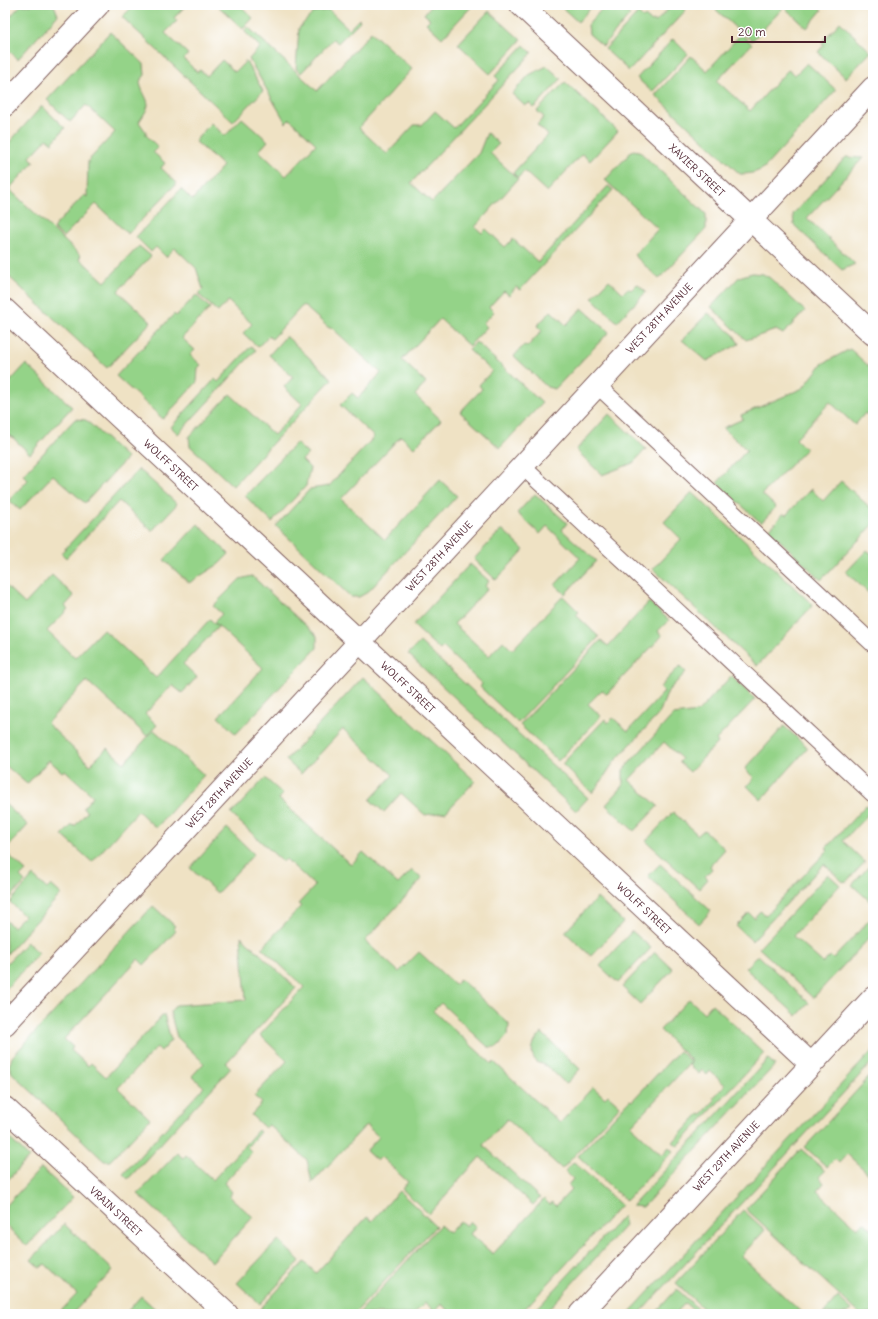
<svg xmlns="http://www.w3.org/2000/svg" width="878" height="1319" font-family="Delius,sans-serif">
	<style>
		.green { fill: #94d388; stroke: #6f795a }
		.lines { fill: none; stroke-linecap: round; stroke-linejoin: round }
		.service-casing { stroke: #846361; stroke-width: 18 }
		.minor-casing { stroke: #846361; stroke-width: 24 }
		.tertiary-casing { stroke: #846361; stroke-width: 24 }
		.service { stroke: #fff; stroke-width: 16 }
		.minor { stroke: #fff; stroke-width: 22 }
		.tertiary { stroke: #fff; stroke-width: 22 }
		.labels { text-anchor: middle; stroke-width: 4; stroke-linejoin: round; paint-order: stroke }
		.street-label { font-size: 10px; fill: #4a1f2b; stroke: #fff }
	</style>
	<rect width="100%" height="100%" fill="#fff"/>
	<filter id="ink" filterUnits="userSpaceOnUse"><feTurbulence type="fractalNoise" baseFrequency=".025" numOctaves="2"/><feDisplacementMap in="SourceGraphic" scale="8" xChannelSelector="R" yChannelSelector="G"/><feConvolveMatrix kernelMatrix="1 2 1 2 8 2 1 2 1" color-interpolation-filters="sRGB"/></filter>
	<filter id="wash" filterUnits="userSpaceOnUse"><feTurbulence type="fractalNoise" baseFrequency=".012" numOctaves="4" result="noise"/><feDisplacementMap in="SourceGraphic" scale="16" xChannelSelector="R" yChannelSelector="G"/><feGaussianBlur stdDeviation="0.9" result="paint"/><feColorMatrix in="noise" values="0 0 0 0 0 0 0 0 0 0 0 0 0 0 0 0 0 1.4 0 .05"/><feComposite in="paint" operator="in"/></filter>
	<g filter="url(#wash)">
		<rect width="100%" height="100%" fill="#efe2c4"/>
		<path class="green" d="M21,5h33l4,10 -40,44 -13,-12v-25z
			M134,5h52l-12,13 3,3 -12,12 23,21 -4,5 13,13 3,-2 7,6 15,-16 13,12 11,-11 17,30 -30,31 -111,-105z
			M217,5h23l13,13 -10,11z
			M432,5h41l-31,33 -16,-15 4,-4 -6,-5z
			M559,5h34l-15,17z
			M605,5h13l12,10 -27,31 -14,-12 -1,-9z
			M672,5h15l-3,3 2,2 -57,61 -24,-22 33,-36 5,5 2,-2 7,6 2,-1 2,1z
			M713,5h104l5,5 -15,18 -23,-21 -32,34 -11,-10 -1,1 -28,-26z
			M329,10l20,19 10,-10 1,2 -22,22 -5,-4 -32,34 -5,-4 3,-41 15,-16z
			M489,11l32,29 -31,34 -32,-30z
			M840,22l31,30 -25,26 -28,-26 6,-7 -2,-3z
			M248,27l69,64 54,-59 41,37 -53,59 28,26 27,-29h8l13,-14 19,17 45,-48 -4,-4 29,-31 8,8 -121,130 21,19 47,-49 8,-20 12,11 -9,9 28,26 -43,48 7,6 4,-4 19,18 8,-8 25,23 70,-76 5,4 -93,100 -4,-3 -7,8 -5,-4 -15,16 5,5 -11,11 4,4 -18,19 -29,-27 -38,41 24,23 -11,12 26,25 -27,28 -13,-12 -60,63 44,41 55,-60 17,16 -89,96 -9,5h-8l-75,-71 34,-37 19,-3 45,-49 -34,-32 12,-12 6,5 23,-25 -50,-46 -2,1 -26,-23 -31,34 -4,-3 -10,11 -15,-14 9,-9 -24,-23 -10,11 -20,-18 5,-5 -7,-21 -21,-20 -9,9 -10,-10 -5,5 -15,-15 45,-48 11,11 31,-34 -28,-25 16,-18 14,13 17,-18 26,23 -9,10 27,25 30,-32 -26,-25 -4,4 -37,-64 11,-12 -16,-16z
			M110,32l34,32 1,11 -5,6c0,9 8,17 8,24 -1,6 -6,12 -9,17l7,10v3l12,12 -5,5 12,11 -4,5 16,15 -49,51 -32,-30 -33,33 -10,-9 31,-33 3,2 1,-36 27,-29 -29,-27 -16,17 -23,-22z
			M741,34l11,10 -35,37 33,30 38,-41 7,5 12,-12 29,27 -72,78c-8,5 -15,6 -24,6l-85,-79 36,-39 16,15z
			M673,39l15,15 -36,38 -15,-14z
			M547,66l14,13 -27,29 -5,-5 -4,3 -13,-12 17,-19z
			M565,82l53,49 -28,30 -8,-7 -35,38 -23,-21 -6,7 -5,-5 35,-38 -11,-10 7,-8 -7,-6z
			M42,106l23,22 -13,15 -5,-4 -17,18 4,5 -25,27 72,67 -2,2 26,24 34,-36 12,10 -33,35 33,31 -44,46 -102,-95v-126z
			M633,150l6,1 67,63v15l-47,50 -25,-24 24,-26 -53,-49z
			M846,157l17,1 -56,60 48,46 -13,6 -48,-45 -1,-11z
			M752,273l11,1 7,4 35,33 -22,23 -7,-4 -30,10 -35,-33 28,-30z
			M609,280l14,13 5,-5 3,2 6,-6 9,8 -29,30 -25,-24z
			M196,295l14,13 -28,30 13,12 -5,5 11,10 -3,3 -1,14 -34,37 -47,-43 58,-62 2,2z
			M582,308l27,24 -54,57 -8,-2 -33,-31 10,-11 3,2 15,-16 -5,-5 14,-15 15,14z
			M708,313l26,22 5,9 -32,17 -25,-21z
			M286,336l46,43 -99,107 -43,-40 -1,-9 41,-43 44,41 28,-31 -18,-17 9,-10 -24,-22z
			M476,342l66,61 -42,45 -40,-36 22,-23 -3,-4 13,-14 -23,-21z
			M251,346l5,4 -78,84 -7,-7 44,-48 3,3z
			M850,349l23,21v50l-8,-7 -10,12 -25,-23 -34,37 10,10 -44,45 14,13 -15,16 -44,-40 30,-33 -24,-22 20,-9 -2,-4 62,-27 19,-24z
			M26,364l46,43 -42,47 -20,-19 -1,2 -4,-4v-46z
			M609,414l37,35 -13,14 -31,12 -26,-25z
			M75,419l11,1 41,38 -42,45 -32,-28 -33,35 -11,-10 19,-20 -5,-5z
			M296,443l12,11 -6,6 8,8 -4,18 -34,36 -27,-26z
			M139,469l38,35 -25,27 -33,-30 -53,57 -5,-5z
			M841,481l32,29v15l-52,55 -52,-50 14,-16 3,1 25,-26 12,12z
			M692,492l121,113 -56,61 -104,-97 28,-30 -17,-17z
			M535,494l32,29 -5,7 34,31 -31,33 -10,-9 25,-27 -33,-32 -7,8 -23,-21z
			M198,524l31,30 -10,10 -30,19 -25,-23z
			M502,529l22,21 -28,30 -22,-21z
			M867,550l6,5v42l-27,-25z
			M470,564l19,17 -4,5 3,2 -34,36 35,32 14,-15 9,9 51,-54 16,16 -3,3 23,22 -81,86 -38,-36 2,-3 -39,-37 -3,3 -27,-25z
			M52,575l22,21 -9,10 3,3 -21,22 28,27 28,-29 53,49 54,-59 8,8 -35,37 14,13 -15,16 -10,-8 -27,29 12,11 -10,11 -60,-55 -40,42 43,42 17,-17 17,15 30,-33 50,45 -48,53 -18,-17 -46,51 -30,-27 10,-10 3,1 12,-14 -4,-4 10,-12 -28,-26 -3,2 -13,-12 -22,24 -22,-19v-180l20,19z
			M252,576l65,60v12l-81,86 -18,-17 45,-49 -49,-46 8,-8 -9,-8 27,-27z
			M649,602l20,18 -11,11 4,5 -55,58 -5,-4 -14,14 13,12 -43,45 -38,-36 81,-85 7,6z
			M420,642l168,156 -12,13 -168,-157z
			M680,666l6,6 -18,19 -9,23 -45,48 -16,24 -6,7 -30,-29 43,-45 3,4 5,-5 15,13 36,-39 -4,-5z
			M731,676l24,23 -39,41 2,2 -28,30 -11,-10 3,-3 -18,-17 -35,38 29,26 -24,25 -28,-26 17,-19v-16l50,-55 25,-3z
			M363,677l112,104 -29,31 -21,3 -24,-22 -17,19 -14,-12 23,-25 -50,-46 -42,45 -15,-14z
			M784,726l24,22 -47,52 -14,-14 7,-8 -9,-9z
			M265,778l18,16 -4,5 72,66 12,-13 35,32 14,-14 10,9 -57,62 34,31 20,-20 36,33 5,-6 49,45 -1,11 -11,12h-9l-47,-44 -8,8 59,53 2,-2 66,61 33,-36 12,11 3,-3 12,11 -58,63 -55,-50 -24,26 57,53 -7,7 -53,-48 -51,57 -27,-25 6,-7 -27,-25 -4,4 -11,-10 13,-14 -13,-12 -54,58 -5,-23 -38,-35 -4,3 -14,-13 11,-12 -8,-7 33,-35 -27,-26 44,-48 -42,-39 39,-42 -3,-2 17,-18 -29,-27 -3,3 -52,-48z
			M5,804l23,21 -23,25z
			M866,805l6,5 -29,31 22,21 -19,20 -1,-1 -2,1 -19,-18 -72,77 -16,-15 13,-13 5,5 6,-7 6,4 62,-65 -2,-2z
			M673,812l25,23 6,-5 21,19 -15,17 2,3 -7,7 3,3 -9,10 -53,-48z
			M227,828l27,26 -37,39 -27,-25z
			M5,852l21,19 -6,6 5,5 -18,19 -2,-2z
			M873,862v42l-21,-19z
			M660,864l51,47 -12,13 -51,-48z
			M828,874l12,11 -47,51 30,27 7,-7 3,3 40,-43v18l-60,64 -54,-50z
			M33,876l14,13 4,-4 10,9 -55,61 -1,-35 8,7 11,-11 -14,-14z
			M597,898l26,24 -32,34 -26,-24z
			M153,906l22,20 -2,2 3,3 -32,34 -6,-6 -74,80 9,8 -2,3 17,16 3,-3 15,14 58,-63 7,26 -10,11 -4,-4 -39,41 32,31 -40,42h-6l-92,-88 -3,-7 3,-9z
			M632,931l19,17 -33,35 -18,-17z
			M241,936l55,52 -70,75 5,5 -103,111 -5,-5 81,-87 -12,-11 12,-13 -27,-26 -7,-25 6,-7 70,-5z
			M27,942l12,11 -34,37v-25z
			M655,952l18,17 -33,35 -18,-17z
			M758,955l51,48 -12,13 -52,-48z
			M689,999l15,14 8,-9 52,49 -86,93 -5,-4 26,-28 2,1 14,-15 -2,-2 12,-13 -15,-14 -3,4 -5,-5 -3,4 -10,-9 3,-4 -32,-31z
			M542,1033l38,36 -14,15c-6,-5 -15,-16 -22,-19 -2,-2 -6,-1 -8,-4 -8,-9 -2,-21 6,-28z
			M873,1050v11l-234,253h-11z
			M679,1051l12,11 -60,64 31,29 7,-8 4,4 -47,50 -48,-45 52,-56 2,1z
			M768,1059l7,6 -132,142 -11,-1z
			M873,1073v40l-7,8 7,7v50l-26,-24 -8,9 -4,-4 -8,8 -22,-20z
			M258,1130l2,2 -13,15 5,5 -28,31 8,9 -3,4 24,21 -41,45 -74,-68 39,-41 6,5 3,-3 27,25z
			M5,1134l24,23 -24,26z
			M801,1149l24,22 -6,6 5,6 -7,8 40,37 7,-6 9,8v84h-13l-114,-105z
			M574,1162l47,43 -101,109h-67l-12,-10 -6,7 -10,-8 -11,11h-56l82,-89 9,8 11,-12 6,5 4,-5 6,6 -6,7 23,20 51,-55 6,6 2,-3 4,4 16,-17 -4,-4 5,-6 -8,-8z
			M41,1168l32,29 -46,49 -22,-21v-18z
			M399,1191l37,35 -82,88h-89l-5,-5 44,-47 12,11 51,-56 5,4z
			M743,1210l22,20 -24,26 62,58h-94l-33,-31z
			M623,1216l2,10 -81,88h-12z
			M64,1224l49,46 -41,44h-14l19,-20 -32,-30 -5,4 -9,-8z
			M278,1240l22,21 -40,43 -23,-21z
			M677,1289l21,20 -3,3 -10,-9 -10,11h-21z
			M141,1296l20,18h-36z
			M838,1297l14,13 -4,4h-25z"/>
	</g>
	<g filter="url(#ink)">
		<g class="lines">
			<g class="service-casing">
				<path id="service" d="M597,385l276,259
					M522,466l351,328"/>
			</g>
			<g class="minor-casing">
				<path id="minor" d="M521,5l352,329
					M5,105l93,-100
					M5,310l806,754
					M5,1024l868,-936
					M5,1108l222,206"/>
			</g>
			<g class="tertiary-casing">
				<path id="tertiary" d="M580,1314l293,-316"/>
			</g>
			<use href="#service" class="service"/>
			<use href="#minor" class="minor"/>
			<use href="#tertiary" class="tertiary"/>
		</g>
	</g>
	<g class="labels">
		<g class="street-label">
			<text transform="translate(697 170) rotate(43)" y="4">XAVIER STREET</text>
			<text transform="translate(659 318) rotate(-47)" y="4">WEST 28TH AVENUE</text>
			<text transform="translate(171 465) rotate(43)" y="4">WOLFF STREET</text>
			<text transform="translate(439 556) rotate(-47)" y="4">WEST 28TH AVENUE</text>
			<text transform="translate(408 687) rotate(43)" y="4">WOLFF STREET</text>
			<text transform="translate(219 793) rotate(-47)" y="4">WEST 28TH AVENUE</text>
			<text transform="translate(644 908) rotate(43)" y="4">WOLFF STREET</text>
			<text transform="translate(726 1156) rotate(-47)" y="4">WEST 29TH AVENUE</text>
			<text transform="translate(116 1211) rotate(43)" y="4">VRAIN STREET</text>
		</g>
	</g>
	<rect width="878" height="1319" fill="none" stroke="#fff" stroke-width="20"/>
	<path d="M732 36v6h93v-6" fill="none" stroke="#4a1f2b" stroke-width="2"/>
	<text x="738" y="36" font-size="12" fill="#4a1f2b" stroke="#ffffff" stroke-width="3" paint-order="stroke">20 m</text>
</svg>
